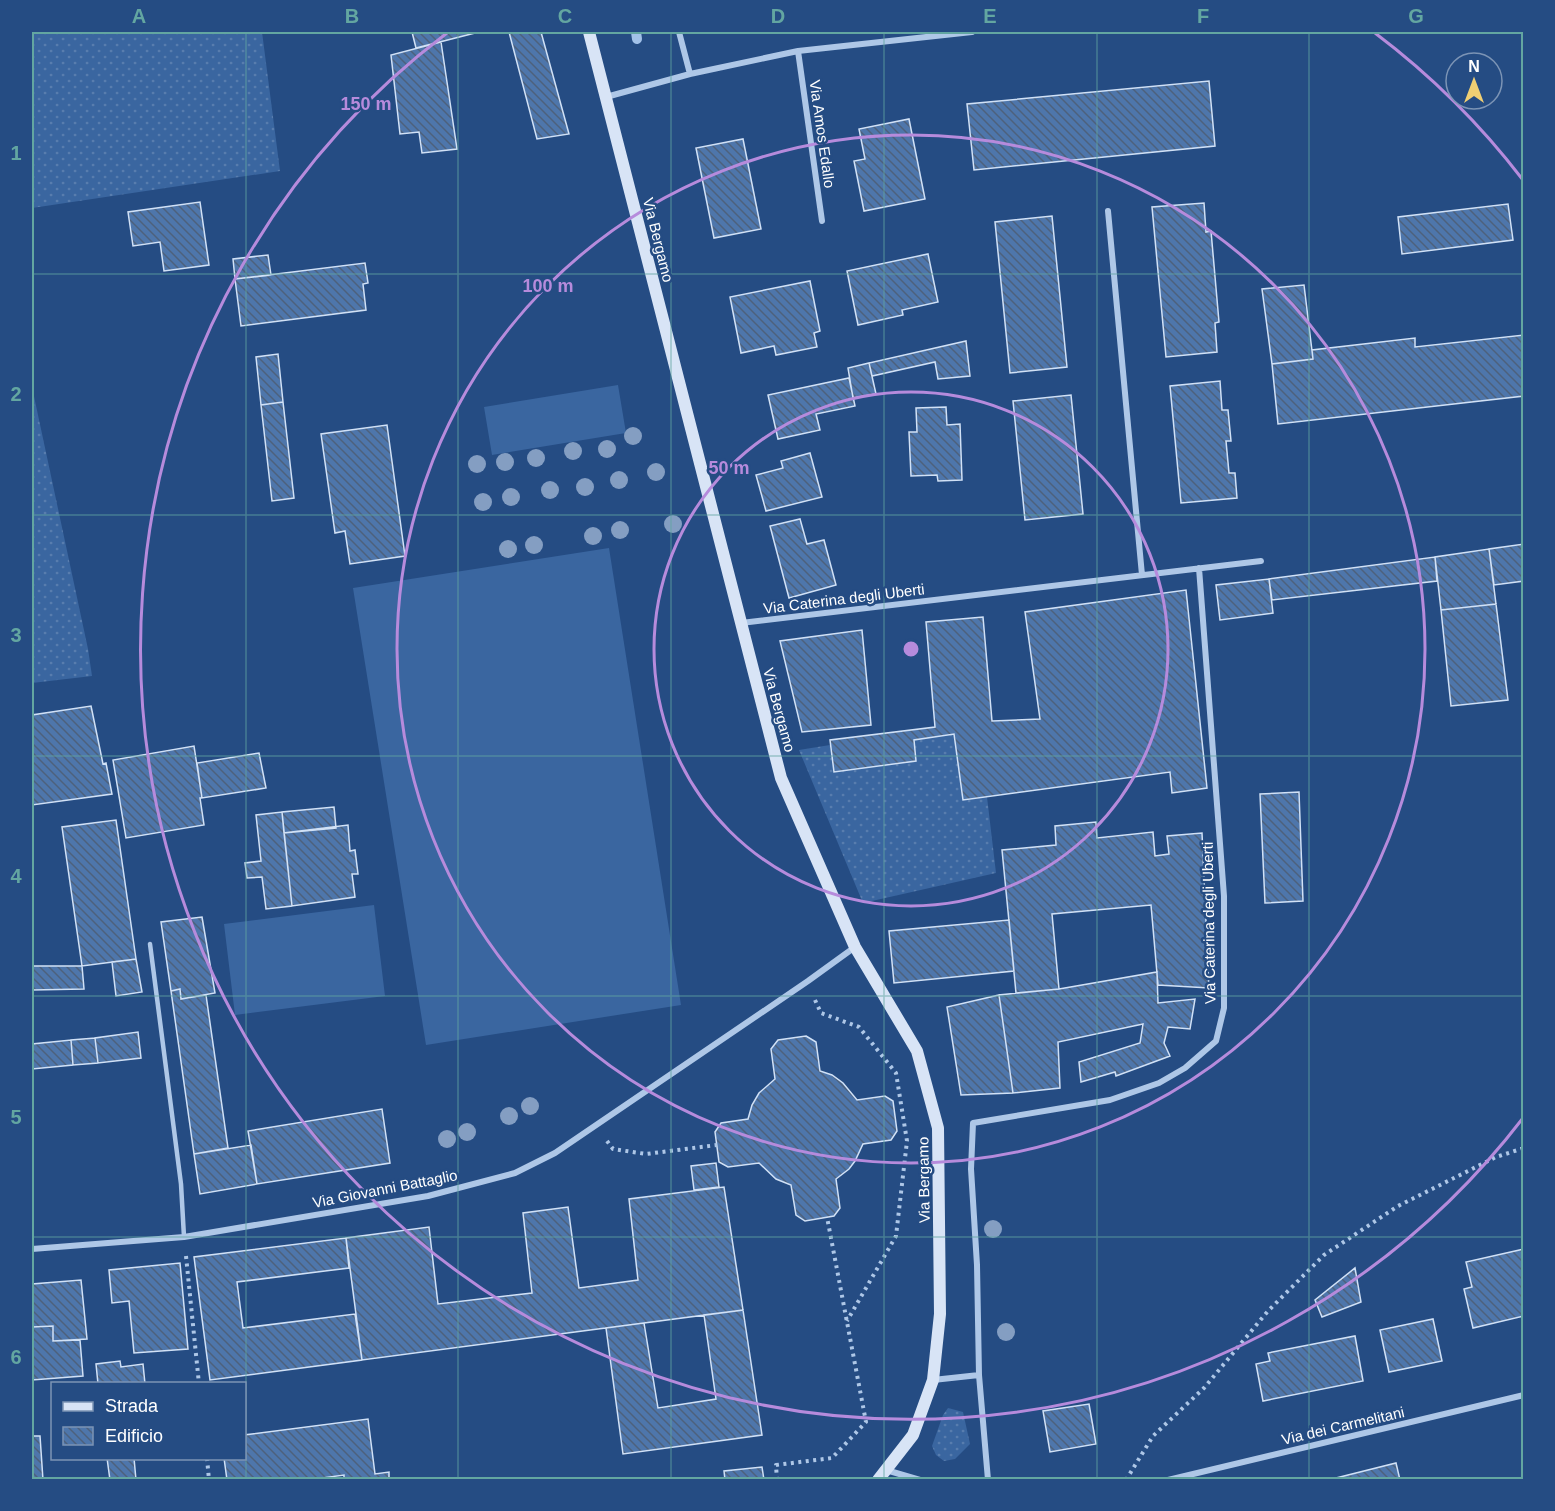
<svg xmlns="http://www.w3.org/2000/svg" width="1555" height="1511" font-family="Arial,sans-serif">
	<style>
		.grass { fill: url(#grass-dots) }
		.pitch { fill: #3a66a0 }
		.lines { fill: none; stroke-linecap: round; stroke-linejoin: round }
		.stream { stroke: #a2c1e8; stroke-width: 10 }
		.building { fill: url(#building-back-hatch); stroke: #d1e1f6; stroke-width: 1.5 }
		.path { stroke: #aec7e7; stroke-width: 4; stroke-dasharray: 3 4.5; stroke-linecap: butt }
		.lane { stroke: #aec7e7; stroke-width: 4.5 }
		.street { stroke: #aec7e7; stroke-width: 6 }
		.secondary { stroke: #d8e4f6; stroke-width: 12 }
		.tree { fill: #849ec2 }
		.grid { fill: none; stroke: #63a6a1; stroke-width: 1.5; stroke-opacity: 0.55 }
		.ring { fill: none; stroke: #b68bdc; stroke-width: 3 }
		.labels { text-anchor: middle; stroke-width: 5; stroke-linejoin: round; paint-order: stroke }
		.street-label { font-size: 15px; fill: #fff; stroke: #254c83 }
		.centre { fill: #b68bdc; stroke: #254c83; stroke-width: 3 }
		.ring-label { font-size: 18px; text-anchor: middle; font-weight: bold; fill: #b68bdc; stroke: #254c83; stroke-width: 5; stroke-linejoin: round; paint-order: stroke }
		.neatline { fill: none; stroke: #63a6a1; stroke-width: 2 }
		.grid-label { font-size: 20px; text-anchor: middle; font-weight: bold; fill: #63a6a1 }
	</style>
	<defs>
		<pattern id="grass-dots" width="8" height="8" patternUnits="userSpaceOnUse" patternTransform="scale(1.5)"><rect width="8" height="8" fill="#3a66a0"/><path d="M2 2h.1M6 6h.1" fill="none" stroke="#587dae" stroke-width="1.8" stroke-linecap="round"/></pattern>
		<pattern id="building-back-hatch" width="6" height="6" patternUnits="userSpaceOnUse" patternTransform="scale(1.5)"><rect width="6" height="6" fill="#4e76ab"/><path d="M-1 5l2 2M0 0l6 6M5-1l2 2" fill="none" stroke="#4d617c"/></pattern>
	</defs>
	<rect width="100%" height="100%" fill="#254c83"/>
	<path class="grass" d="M32,32h230l18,139 -248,37z
		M32,387l56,262 4,27 -60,7z
		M954,734l9,66 24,-3 9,76 -133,30 -64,-153 31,-5 4,27 82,-11 -2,-21z
		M948,1408l15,4 7,32 -15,15 -11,2 -8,-6 -4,-9 11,-31z"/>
	<path class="pitch" d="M618,385l8,48 -134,22 -8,-48z
		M609,548l72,457 -255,40 -73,-457z
		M374,905l11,91 -150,19 -11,-91z"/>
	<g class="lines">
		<path class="stream" d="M636,32l1,7"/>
	</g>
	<path class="building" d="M412,32h67l-63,16z
		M509,32h32l28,102 -32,5z
		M441,42l16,107 -35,4 -3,-21 -19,2 -9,-79z
		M1209,81l6,65 -241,24 -7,-66z
		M909,119l16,80 -61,12 -10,-50 11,-2 -6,-30z
		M743,139l18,90 -47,9 -18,-90z
		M200,202l9,63 -45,6 -4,-29 -27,4 -5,-34z
		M1204,203l2,29 5,-1 8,91 -4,1 2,29 -51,5 -14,-150z
		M1508,204l5,36 -111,14 -4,-37z
		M1052,216l15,151 -57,6 -15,-151z
		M928,254l10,48 -36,8 1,5 -45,10 -11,-54z
		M268,255l3,20 -36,4 -2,-20z
		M365,263l3,20 -5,1 3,26 -125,16 -6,-47z
		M810,281l10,50 -6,2 3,14 -41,8 -2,-9 -33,7 -11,-56z
		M1304,285l9,74 -41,5 -10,-75z
		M1524,335v61l-246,28 -6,-60 41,-5 -1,-9 103,-12v9z
		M966,341l4,35 -32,3 -3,-17 -63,14 -3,-13z
		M278,354l5,48 -22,3 -5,-48z
		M869,363l7,31 -23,4 -5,-30z
		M849,378l6,28 -39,8 4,16 -42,9 -10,-44z
		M1220,381l2,29h6l3,31h-5l3,32h6l2,25 -56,5 -11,-117z
		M1071,395l12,119 -58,6 -12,-119z
		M283,402l11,96 -22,3 -11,-96z
		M946,407l1,18 13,-1 2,56 -24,1 -1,-6 -26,1 -2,-44h8l-1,-24z
		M387,425l18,131 -55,8 -5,-33 -10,2 -14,-99z
		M810,453l12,44 -56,14 -10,-36 27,-7 -2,-7z
		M800,519l7,25 17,-4 12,45 -47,13 -19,-72z
		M1524,544v37l-30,4 -5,-36z
		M1489,549l7,55 -55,6 -6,-53z
		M1435,557l2,24 -165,19 -3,-21z
		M1269,579l4,34 -53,7 -4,-35z
		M1186,590l21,198 -35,5 -2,-21 -207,28 -9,-66 -40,6 2,21 -82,11 -4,-32 105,-13 -9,-105 57,-5 9,104 48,-2 -15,-107z
		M1496,604l12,96 -57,6 -10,-96z
		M862,630l9,95 -69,7 -22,-91z
		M91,706l12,58 3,-1 6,31 -80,11v-90z
		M194,746l8,52h-2l4,27 -78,13 -13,-78z
		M259,753l7,35 -64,10 -5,-35z
		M1299,792l4,109 -38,2 -5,-109z
		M334,807l2,21 -52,5 -2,-21z
		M282,812l10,94 -26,3 -4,-32 -15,1 -2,-15 16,-2 -5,-46z
		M116,820l20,139 -54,7 -20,-139z
		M1096,822l1,16 56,-6 2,24 14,-2 -2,-18 35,-3 7,155 -51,-3 -7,-80 -99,9 7,75 -43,4 -14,-143 54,-5 -1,-19z
		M348,825l2,26 5,-1 3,24h-6l3,23 -63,9 -8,-73z
		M202,917l13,76 -34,6 -1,-10 -9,2 -10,-69z
		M1009,920l5,51 -120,12 -5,-52z
		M136,959l6,33 -26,4 -4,-34z
		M32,966h50l2,23 -52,1z
		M1157,972l1,31 37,-4 -5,30 -22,-2 -4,16 6,13 -54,20 -1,-4 -34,10 -2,-20 61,-19 3,-19 -85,18 2,46 -47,5 -14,-98 60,-6z
		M180,989l1,10 25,-4 22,153 -34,6 -23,-163z
		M999,995l14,98 -52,2 -14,-88z
		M138,1032l3,26 -43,5 -3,-25z
		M806,1036l10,6 4,29 12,4 11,8 14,17 28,-4 8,5 4,30 -6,9 -28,4 -8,17 -6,8 -13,10 4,29 -6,8 -29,5 -9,-6 -5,-30 -15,-6 -17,-16 -31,4 -9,-5 -4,-30 6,-9 27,-4 4,-14 7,-12 16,-14 -4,-30 7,-9z
		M95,1038l3,25 -25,2 -2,-25z
		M71,1040l2,25 -41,4v-25z
		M382,1109l8,54 -133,21 -9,-53z
		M251,1145l6,39 -57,10 -6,-40z
		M716,1163l3,24 -25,3 -3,-24z
		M724,1187l19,123 -381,50 -16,-122 83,-11 9,77 94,-11 -9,-80 45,-6 11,81 59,-8 -9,-81z
		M346,1238l3,30 -112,14 6,46 112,-14 7,46 -152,20 -16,-123z
		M1524,1249v67l-51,12 -9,-39 8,-2 -6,-25z
		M180,1263l8,86 -54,4 -5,-52 -17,2 -3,-33z
		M1355,1268l6,34 -39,15 -7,-17z
		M81,1280l6,59 -34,2v-15l-21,1v-43z
		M743,1310l19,125 -139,19 -17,-126 38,-5 14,85 58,-9 -12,-84z
		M1433,1319l9,42 -53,11 -9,-42z
		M53,1326v15l27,-1 3,36 -51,4v-53z
		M1355,1336l8,45 -100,20 -7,-37 14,-3 -2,-8z
		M120,1361l1,6 22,-3 2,20h-47l-2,-20z
		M1089,1404l7,40 -46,8 -7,-41z
		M368,1419l7,55 14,-2v8h-45v-5l-37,5h-80l-3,-22h20v-23z
		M32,1436h8l3,44h-11z
		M107,1458h27l2,22h-26z
		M1396,1463l4,17h-72z
		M762,1467l2,13h-39l-1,-9z"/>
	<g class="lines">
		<path class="path" d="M815,1000l6,13 38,14 37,46 11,68 -11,95 -49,85
			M607,1141l6,8 33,5 71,-9
			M186,1256l13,128
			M207,1458l2,22
			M777,1480l-1,-15 56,-7 34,-36 -39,-205
			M1126,1480l27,-44 51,-48 64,-77 56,-56 74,-49 98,-49 28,-9"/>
		<path class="lane" d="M150,944l31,240 3,53"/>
		<path class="street" d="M679,32l11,42
			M798,51l24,170
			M606,97l84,-23 108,-23 174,-19
			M1108,211l34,364
			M741,623l520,-62
			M32,1249l152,-12 244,-41 87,-23 40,-20 253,-172 47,-34
			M933,1380l46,-5
			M886,1470l34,10
			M988,1480l-9,-105 -2,-110 -6,-96 2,-46 137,-23 49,-17 26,-15 31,-27 8,-33v-112l-25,-328
			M1168,1480l356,-85"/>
		<path class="secondary" d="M589,32l192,746 74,169 62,104 21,77 2,186 -7,66 -20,55 -35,45"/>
	</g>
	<g class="tree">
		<circle cx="633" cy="436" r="9"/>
		<circle cx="607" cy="449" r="9"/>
		<circle cx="573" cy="451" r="9"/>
		<circle cx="536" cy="458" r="9"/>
		<circle cx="505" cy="462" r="9"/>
		<circle cx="477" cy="464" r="9"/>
		<circle cx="656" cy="472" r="9"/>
		<circle cx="619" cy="480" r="9"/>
		<circle cx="585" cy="487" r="9"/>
		<circle cx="550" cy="490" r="9"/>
		<circle cx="511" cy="497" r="9"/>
		<circle cx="483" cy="502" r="9"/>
		<circle cx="673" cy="524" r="9"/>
		<circle cx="620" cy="530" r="9"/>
		<circle cx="593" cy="536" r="9"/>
		<circle cx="534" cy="545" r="9"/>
		<circle cx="508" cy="549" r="9"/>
		<circle cx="530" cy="1106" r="9"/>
		<circle cx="509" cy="1116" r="9"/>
		<circle cx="467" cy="1132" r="9"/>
		<circle cx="447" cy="1139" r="9"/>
		<circle cx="993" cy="1229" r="9"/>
		<circle cx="1006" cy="1332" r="9"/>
	</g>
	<path class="grid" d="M246,32v1448M458,32v1448M671,32v1448M884,32v1448M1097,32v1448M1309,32v1448M32,274h1492M32,515h1492M32,756h1492M32,996h1492M32,1237h1492"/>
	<g class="ring">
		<circle cx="911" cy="649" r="257"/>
		<circle cx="911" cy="649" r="514"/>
		<path d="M1523 1118A771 771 0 1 1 447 33M1375 33A771 771 0 0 1 1523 180"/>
	</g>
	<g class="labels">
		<g class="street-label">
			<text transform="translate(822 134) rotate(82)" y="5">Via Amos Edallo</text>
			<text transform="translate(658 240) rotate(76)" y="5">Via Bergamo</text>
			<text transform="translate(844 599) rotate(-7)" y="5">Via Caterina degli Uberti</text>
			<text transform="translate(779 710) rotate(75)" y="5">Via Bergamo</text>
			<text transform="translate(1209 923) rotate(-91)" y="5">Via Caterina degli Uberti</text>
			<text transform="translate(924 1180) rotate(-91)" y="5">Via Bergamo</text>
			<text transform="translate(385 1189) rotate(-11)" y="5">Via Giovanni Battaglio</text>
			<text transform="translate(1343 1426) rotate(-13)" y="5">Via dei Carmelitani</text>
		</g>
	</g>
	<circle cx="911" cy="649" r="9" class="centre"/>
	<g class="ring-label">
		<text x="366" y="110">150 m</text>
		<text x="548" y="292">100 m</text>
		<text x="729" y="474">50 m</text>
	</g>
	<rect width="1555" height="1511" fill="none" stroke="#254c83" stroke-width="66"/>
	<rect x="51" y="1382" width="195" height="78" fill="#254c83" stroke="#7c94b5" stroke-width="1.5"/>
	<rect x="63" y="1402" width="30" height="9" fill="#d8e4f6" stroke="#7c94b5" stroke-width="1.5"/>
	<text x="105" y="1412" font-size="18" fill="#ffffff">Strada</text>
	<rect x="63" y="1427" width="30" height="18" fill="url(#building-back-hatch)" stroke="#7c94b5" stroke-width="1.5"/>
	<text x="105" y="1442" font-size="18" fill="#ffffff">Edificio</text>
	<g transform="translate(1474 81)"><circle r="28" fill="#254c83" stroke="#7c94b5" stroke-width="1.5"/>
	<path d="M0-4.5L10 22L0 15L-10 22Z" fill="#f0cf73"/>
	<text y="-9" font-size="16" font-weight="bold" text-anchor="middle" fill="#ffffff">N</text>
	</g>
	<rect x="33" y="33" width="1489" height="1445" class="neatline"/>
	<g class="grid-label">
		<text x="139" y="23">A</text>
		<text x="352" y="23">B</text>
		<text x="565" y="23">C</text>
		<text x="778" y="23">D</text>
		<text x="990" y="23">E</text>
		<text x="1203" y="23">F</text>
		<text x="1416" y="23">G</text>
		<text x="16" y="160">1</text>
		<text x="16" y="401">2</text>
		<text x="16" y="642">3</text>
		<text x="16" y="883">4</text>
		<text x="16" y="1124">5</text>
		<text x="16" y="1364">6</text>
	</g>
</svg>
